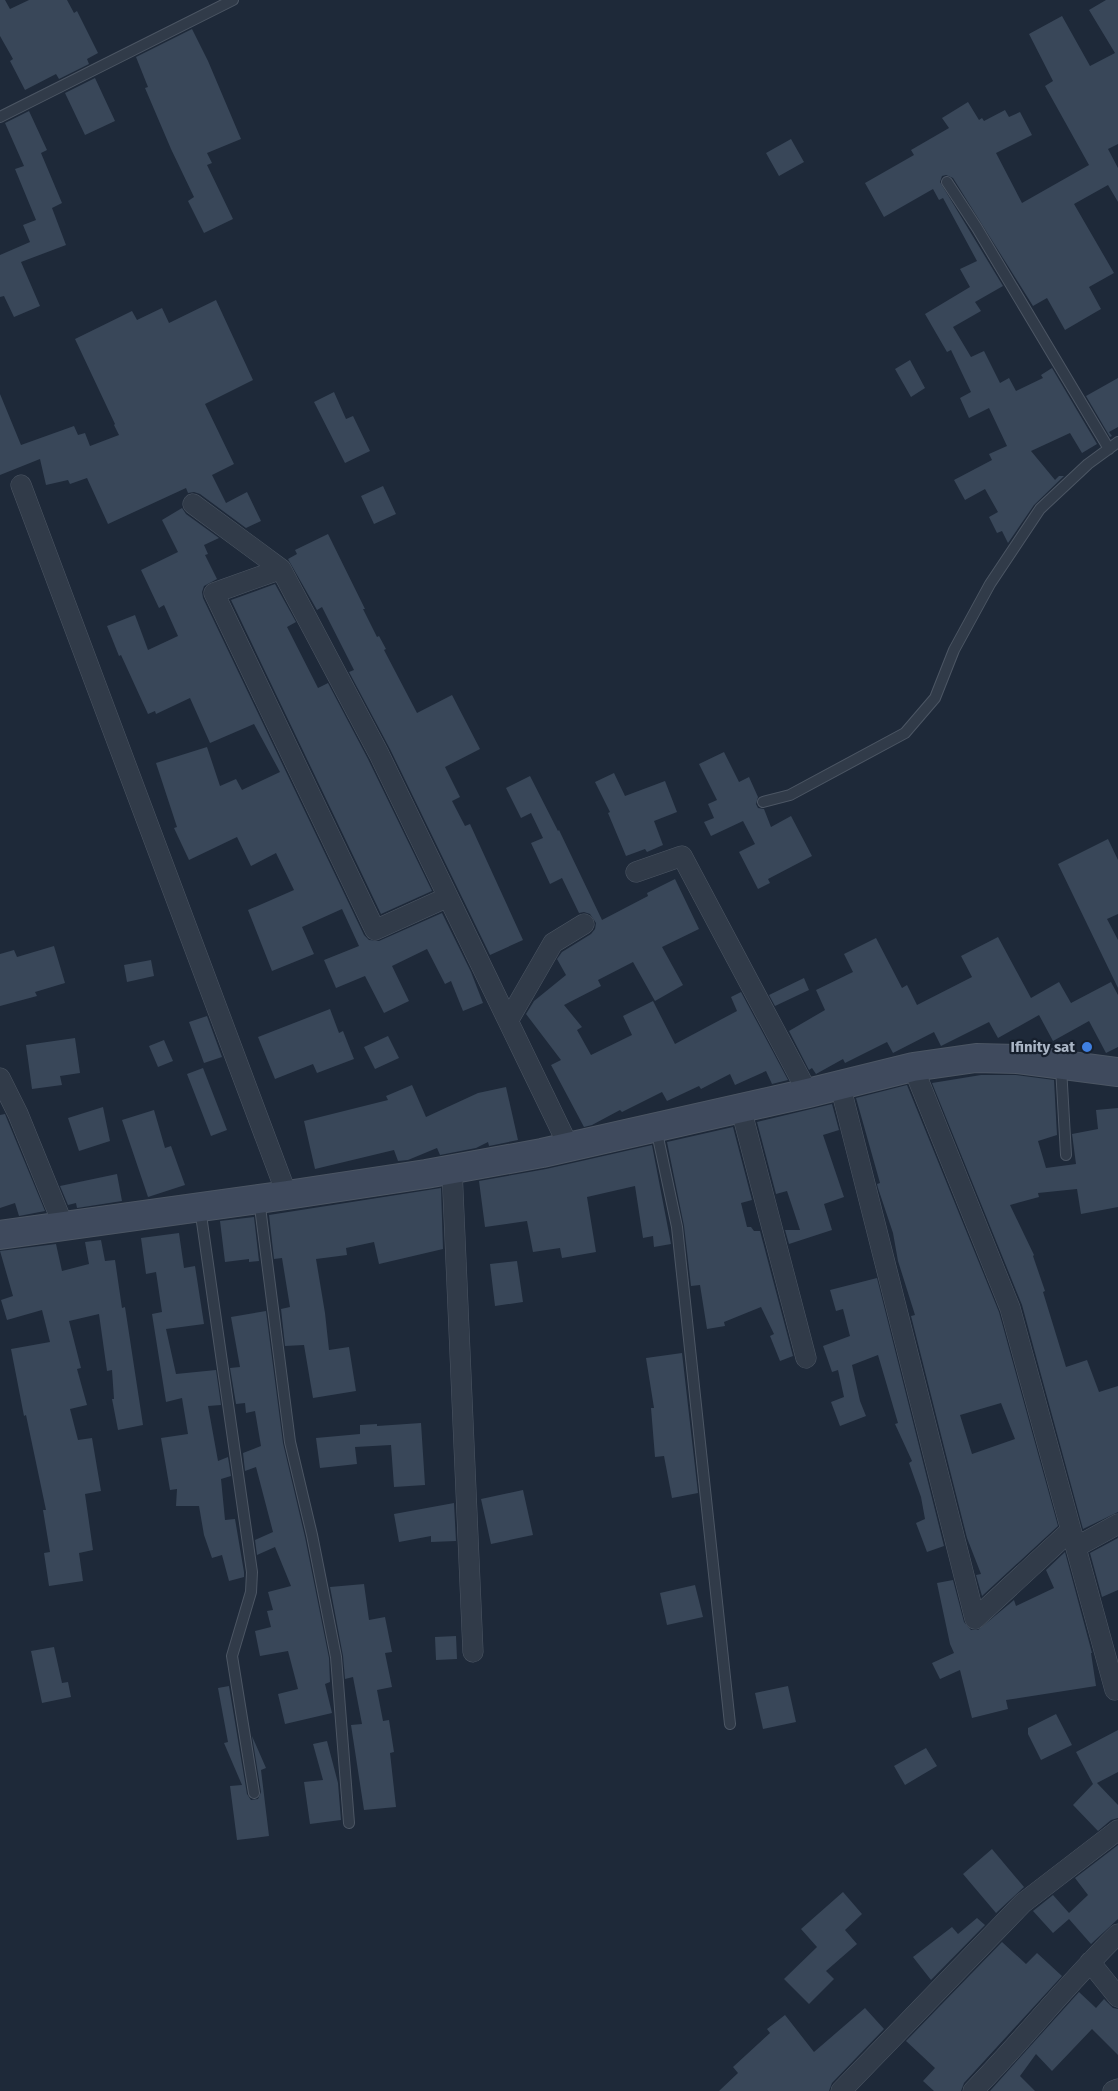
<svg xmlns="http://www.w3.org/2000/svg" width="1118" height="2091" font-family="'Fira Sans',sans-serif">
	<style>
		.building { fill: #394759; fill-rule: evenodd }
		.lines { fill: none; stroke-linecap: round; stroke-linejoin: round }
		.lane-casing { stroke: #4c5664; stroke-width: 12 }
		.street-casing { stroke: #4c5664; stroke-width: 21 }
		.secondary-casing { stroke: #4c5664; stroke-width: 30 }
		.lane { stroke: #313b49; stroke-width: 10 }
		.street { stroke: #313b49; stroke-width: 20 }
		.secondary { stroke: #3f4a5d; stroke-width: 28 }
		.shop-dot { fill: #3f7fe0; stroke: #17202e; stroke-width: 2 }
		.labels { text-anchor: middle; stroke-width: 4.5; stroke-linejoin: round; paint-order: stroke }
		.poi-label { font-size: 15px; font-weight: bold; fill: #abb6c6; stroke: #17202e; text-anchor: end }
	</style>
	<rect width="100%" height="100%" fill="#1e2939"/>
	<path class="building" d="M0,0h5l5,9 19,-9h38l7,13 3,-2 21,42 -11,6 2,5 -30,15 -3,-5 -31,16 -15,-29 3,-2 -13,-23z
		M1106,0h12v144l-10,5 10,19v34l-10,-17 -34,19 40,69 -25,14 12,22 -36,21 -18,-32 -14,8 -80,-128 -7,-3 -4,1 -2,6 63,104 -28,16 6,9 -28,16 18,30 13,-6 16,32 9,-5 7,13 27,-13 -2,-3 11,-7 45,76 -15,9 -12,-20 -39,18 24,29 4,-4h5l-30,29 -26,38 -6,-12 -5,2 -8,-16 9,-5 -13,-23 -20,11 -11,-20 38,-20 -3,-6 18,-8 -18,-38 -20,10 -9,-20 11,-6 -20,-42 -4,2 -22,-38 45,-27 -10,-18 17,-8 -34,-63 -4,2 -6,-11 -49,28 -19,-34 49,-28 -3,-5 38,-22 -7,-10 26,-16 11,18 3,-2 2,3 21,-11 4,7 11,-5 12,23 -36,18 26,50 67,-38 -44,-79 8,-5 -24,-47 33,-18 28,50 25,-13 -26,-43z
		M192,29l16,32 33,78 -34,14 5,10 -5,2 26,54 -29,14 -16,-32 6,-4 -23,-48 -26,-61 3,-1 -12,-30z
		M95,78l20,43 -30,14 -20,-42z
		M29,111l18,39 -6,3 21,50 -10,5 14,37 -45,17 19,44 -26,11 -10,-21 -4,1v-42l30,-13 -7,-17 13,-5 -21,-51 9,-3 -19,-43z
		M791,139l13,23 -25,14 -13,-23z
		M216,300l37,80 -48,24 29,60 -22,11 14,28 21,-11 14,29 -15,7 -46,-34 -6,-2 -6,1 -2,-5 -78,36 -21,-46 -17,6 -2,-4 -22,5 -6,-26 -40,16v-81l21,51 53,-19 4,9 7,-2 5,13 29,-11 -5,-10 1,-1 -40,-85 57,-28 5,9 25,-12 7,15z
		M910,360l15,28 -14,9 -16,-28z
		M1118,378v49l-9,5 3,4 -2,1 -24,-41z
		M334,392l12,27 7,-3 17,35 -25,12 -31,-61z
		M383,486l13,28 -22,10 -13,-28z
		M182,508l4,6 33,24 -15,7 4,9 -3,1 12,24 -13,7 -2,6 1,6 161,337 5,5 10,1 63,-28 29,59 12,31 -20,8 -12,-30 -6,3 -18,-35 -35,17 17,35 -25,12 -19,-37 -29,12 -12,-28 35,-14 -17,-37 -40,18 12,27 -42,17 -24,-61 46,-20 -18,-37 -25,13 -14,-29 -48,23 -15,-32 3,-1 -21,-64 51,-16 13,39 16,-7 6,11 38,-18 -26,-48 -44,19 -20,-45 -34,16 -1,-3 -7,3 -27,-59 -2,1 -12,-30 28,-11 13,35 30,-14 -14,-31 -5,3 -18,-38 37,-18 -16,-32z
		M328,534l37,75h-2l14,28 2,-1 7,13 -2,1 33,63 35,-18 28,54 -35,18 15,30 -8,4 13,25 5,-2 53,116 -33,15 -100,-206 -41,-77 5,-2 -32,-63 -5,3 -29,-51 9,-5 -2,-4z
		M275,584l21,38 -9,5 31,61 10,-5 40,76 64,132 -51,23 -150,-314z
		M724,752l15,30 10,-5 9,20 -2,7 2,4 6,1 7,18 20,-11 21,40 -44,23 2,4 -12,6 -19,-37 16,-8 -12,-23 -32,15 -7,-14 10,-4 -6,-14 9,-4 -18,-36z
		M614,773l11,23 40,-15 12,31 -23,9 9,24 -16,7 -2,-3 -19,7 -18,-43 2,-1 -15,-30z
		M530,776l28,55 1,-1 43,90 46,-24 -1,-3 28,-14 24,50 -37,18 21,38 -28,16 -22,-39 -35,18 3,6 -37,19 18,22 -5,3 14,25 41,-20 -9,-19 30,-15 22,43 62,-33 -6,-14 10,-5 47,88 -16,4 -6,-13 -31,14 -5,-11 -29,15 -2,-3 -32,15 -5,-9 -40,20 -2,-2 -28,15 -8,2 -33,-62 10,-5 -35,-46 8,-13 32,-26 -9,-16 5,-7 29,-18 4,-5 1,-6 -6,-9 -6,-2 -5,1 -17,-35 -12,6 -19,-41 12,-5 -12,-25 -10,5 -15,-30z
		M1108,839l10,21v54l-11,5 11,21v48l-60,-124z
		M998,937l33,61 28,-16 12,21 40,-21 7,13v52l-12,6 -17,-32 -36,20 -14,-26 -41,23 -9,-16 -48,24 -7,-14 -41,21 -6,-11 -42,21 -2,-4 -27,15 -4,-6 -3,2 -20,-39 36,-21 -9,-20 37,-18 -9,-18 32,-16 26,50 5,-3 10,20 55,-28 -11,-21z
		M54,946l11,37 -30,9 2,4 -37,10v-52l14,-4 3,7z
		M151,960l3,16 -27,6 -3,-17z
		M804,978l5,12 -34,16 -6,-11z
		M330,1009l9,24 4,-2 11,28 -37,14 -4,-9 -38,15 -17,-42z
		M207,1016l15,41 -18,6 -15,-41z
		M388,1036l11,22 -24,11 -11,-22z
		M75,1038l5,35 -20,3 2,9 -30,4 -6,-44z
		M164,1040l9,21 -15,6 -9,-21z
		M203,1068l24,62 -16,6 -24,-62z
		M981,1075h35l38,5 3,55 -19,6 8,27 30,-4 -4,-30 26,-5 -2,-19 22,-2v99l-37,7 -4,-25 -39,4 1,4 -29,8 24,50 -1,1 12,35 -2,1 23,75 21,-7 12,32 19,-6v126l-35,17 -61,-224 -90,-222z
		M412,1085l14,32 52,-24 28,-6 12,53 -29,6 -1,-4 -12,6 -36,7 -3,-7 -29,12 -10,1 -4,-11 -79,19 -11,-48 84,-21 -2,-4z
		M907,1085l92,227 59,214 -76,70 -6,-21 5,-1 -14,-36 -56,-222 4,-1 -17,-54 -5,-28 -15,-45 -1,-4 3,-1 -24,-85zM1001,1403l14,36 -43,15 -12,-39z
		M832,1104l7,26 -16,5 21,62 -20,7 8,26 -43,14 -4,-14h15l-13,-39 -11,3 -19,-72z
		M103,1107l7,34 -31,10 -11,-33z
		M154,1110l11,38 6,-2 14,39 -37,12 -26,-77z
		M5,1114l2,5 38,92 -26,5 -4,-13 -15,5v-93z
		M733,1127l19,73 -11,3 6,24h4l3,4h6l33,125 -13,5 -10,-25 4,-2 -13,-27 -37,15 1,4 -18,3 -7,-44 -9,1 -7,-60 -17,-84z
		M652,1145l19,99 -17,3 -1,-11 -10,2 -8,-52 -48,11 9,55 -34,6 -2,-10 -27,4 -6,-31 -42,6 -6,-46 67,-12z
		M117,1174l5,27 -45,7 -1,-5 -8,2 -8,-19z
		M441,1188l2,61 -64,15 -5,-22 -28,6 1,7 -31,4 9,54 4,37 20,-3 7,44 -43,7 -9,-53 -19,1 -4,-37 9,-2 -8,-49 -8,1 -5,-44z
		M254,1217l5,44 -10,1v-3l-24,3 -5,-41z
		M179,1233l5,35 11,-2 9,58 -38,5 10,45 40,-4 5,35 -13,1 10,55 10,-4 3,19 -10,3 4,41 10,-1 9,53v5l-15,4 -7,-26 -10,3 -8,-23 -5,-29h-23l1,-17 -7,1 -9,-52 27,-4 -6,-36 -16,4 -14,-88 10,-2 -6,-40 -10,2 -5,-36z
		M101,1240l4,21 10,-1 7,48 3,-1 18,118 -25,5 -6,-31h2l-2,-29 -5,1 -8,-57 -30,7 12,47 -4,1 10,36 -17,4 8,31 14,-2 9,53 -16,3 8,56 -14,3 4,28 -34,5 -5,-33 6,-1 -7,-42h3l-20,-95 -2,1 -13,-67 39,-7 -8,-32 -35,10 -6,-20 12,-4 -13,-45 56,-7 6,27 27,-7 -4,-22z
		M517,1261l6,41 -28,4 -5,-42z
		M877,1278l67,268 -17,6 -11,-29 9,-4 -4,-22 -12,-34 3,-2 -17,-37 3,-1 -20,-68 -26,10 8,36 6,15 -26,10 -9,-24 13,-5 -6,-27 -6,2 -9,-26 27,-10 -7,-27 -7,2 -6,-21z
		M266,1311l17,132 22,94 24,121 1,24 -5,2 7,29 -47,11 -7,-30 20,-5 -10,-38 -28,5 -5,-25 16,-4 -4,-16 6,-1 -5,-18 23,-6 -16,-39 -18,8 -2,-15 18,-8 -17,-65 -11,4 -2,-18 18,-7 -6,-35 -9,2 -1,-10 -9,1 -6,-36 10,-1 -9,-50z
		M682,1353l16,140 -26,5 -8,-42 -9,1 -4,-49h3l-8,-50z
		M421,1423l4,62 -31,2 -3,-42 -36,2 2,17 -37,4 -4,-30 44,-4v-9l17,-1v2z
		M523,1490l10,45 -42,9 -10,-45z
		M454,1503l2,38 -25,1v-6l-32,6 -5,-28z
		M1118,1538v52l-16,7 -12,-44z
		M1065,1552l27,101h-1l5,33 -90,14 2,9 -36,9 -12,-48 -20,9 -8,-16 22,-10 -4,-9 -13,-61 16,-3 11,42 7,8h7l36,-30 2,6 38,-18 -8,-18z
		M364,1584l5,36 16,-3 7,35 -7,1 7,34 -15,3 6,31 6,-1 5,32 -4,1 6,54 -32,3 -13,-85 11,-1 -9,-47 -8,2 -2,-23 -13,-69z
		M695,1585l8,32 -36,8 -7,-32z
		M456,1636l1,23 -21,1 -1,-23z
		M54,1647l8,36 6,-1 3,15 -29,6 -11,-52z
		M229,1686l18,108 4,6 7,-1 3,-7 -9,-56 14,32 -5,2 8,66 -32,4 -7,-54 12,-1 -18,-42 4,-1 -10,-54z
		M788,1686l8,36 -33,7 -8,-36z
		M1056,1714l16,31 -31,15 -13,-26v-6z
		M1118,1730v42l-21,11 21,22v13l-7,2 -13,11 -25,-26 20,-21 -17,-32z
		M327,1741l11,42 3,37 -31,4 -6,-42 19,-2 -10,-36z
		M926,1748l11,18 -32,19 -11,-19z
		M1118,1845v74l-27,25 -22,-25 -16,14 -20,-22 20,-16 16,18 19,-18 -13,-17z
		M992,1849l32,38 -28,26 -33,-39z
		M843,1892l19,22 -17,16 12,14 -31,27 8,8 -25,25 -25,-25 33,-32 -16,-18z
		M977,1918l8,7 -54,55 -18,-23 39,-30 6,7z
		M1002,1942l24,22 11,-11 25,23 -98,107 -3,8h-27l-11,-10 12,-13 -29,-27z
		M1079,1992l17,16 8,-9 9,9 5,1v46l-26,-26 -40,42 -16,-17 -16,22 15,15h-45z
		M865,2008l19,21 -52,54 -3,8h-110l19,-18 -5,-6 37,-34 -3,-4 18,-14 29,37z"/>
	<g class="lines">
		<g class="lane-casing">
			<path id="lane" d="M0,117l233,-117
				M947,182l30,46 132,221
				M763,802l27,-7 115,-62 30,-35 19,-48 36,-66 50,-75 48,-45 30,-22
				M1061,1067l5,88
				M656,1128l21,99 53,497
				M259,1199l31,243 22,93 24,122 13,166
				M200,1208l52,364 -1,20 -19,64 22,137"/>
		</g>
		<g class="street-casing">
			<path id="street" d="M21,485l266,710
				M193,504l88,65 98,185 190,393
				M281,569l-67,24 161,337 73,-33
				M636,872l46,-16 126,237
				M508,1021l45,-78 31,-19
				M913,1067l97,241 105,382
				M0,1078l18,36 46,113
				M840,1085l135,534 96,-89
				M741,1109l65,249
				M452,1169l21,483
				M1076,1547l42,-23
				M1090,1962l28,35
				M841,2091l182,-188 95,-73
				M973,2091c50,-51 94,-107 145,-157
				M1113,2091l5,-2"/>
		</g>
		<g class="secondary-casing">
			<path id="secondary" d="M0,1235l287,-40 139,-21 116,-21 266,-60 105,-26 63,-9 41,1 101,13"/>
		</g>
		<use href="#lane" class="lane"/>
		<use href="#street" class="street"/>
		<use href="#secondary" class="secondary"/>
	</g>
	<circle class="shop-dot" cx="1087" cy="1047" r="6"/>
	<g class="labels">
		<g class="poi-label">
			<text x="1075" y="1052">Ifinity sat</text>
		</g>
	</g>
</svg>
